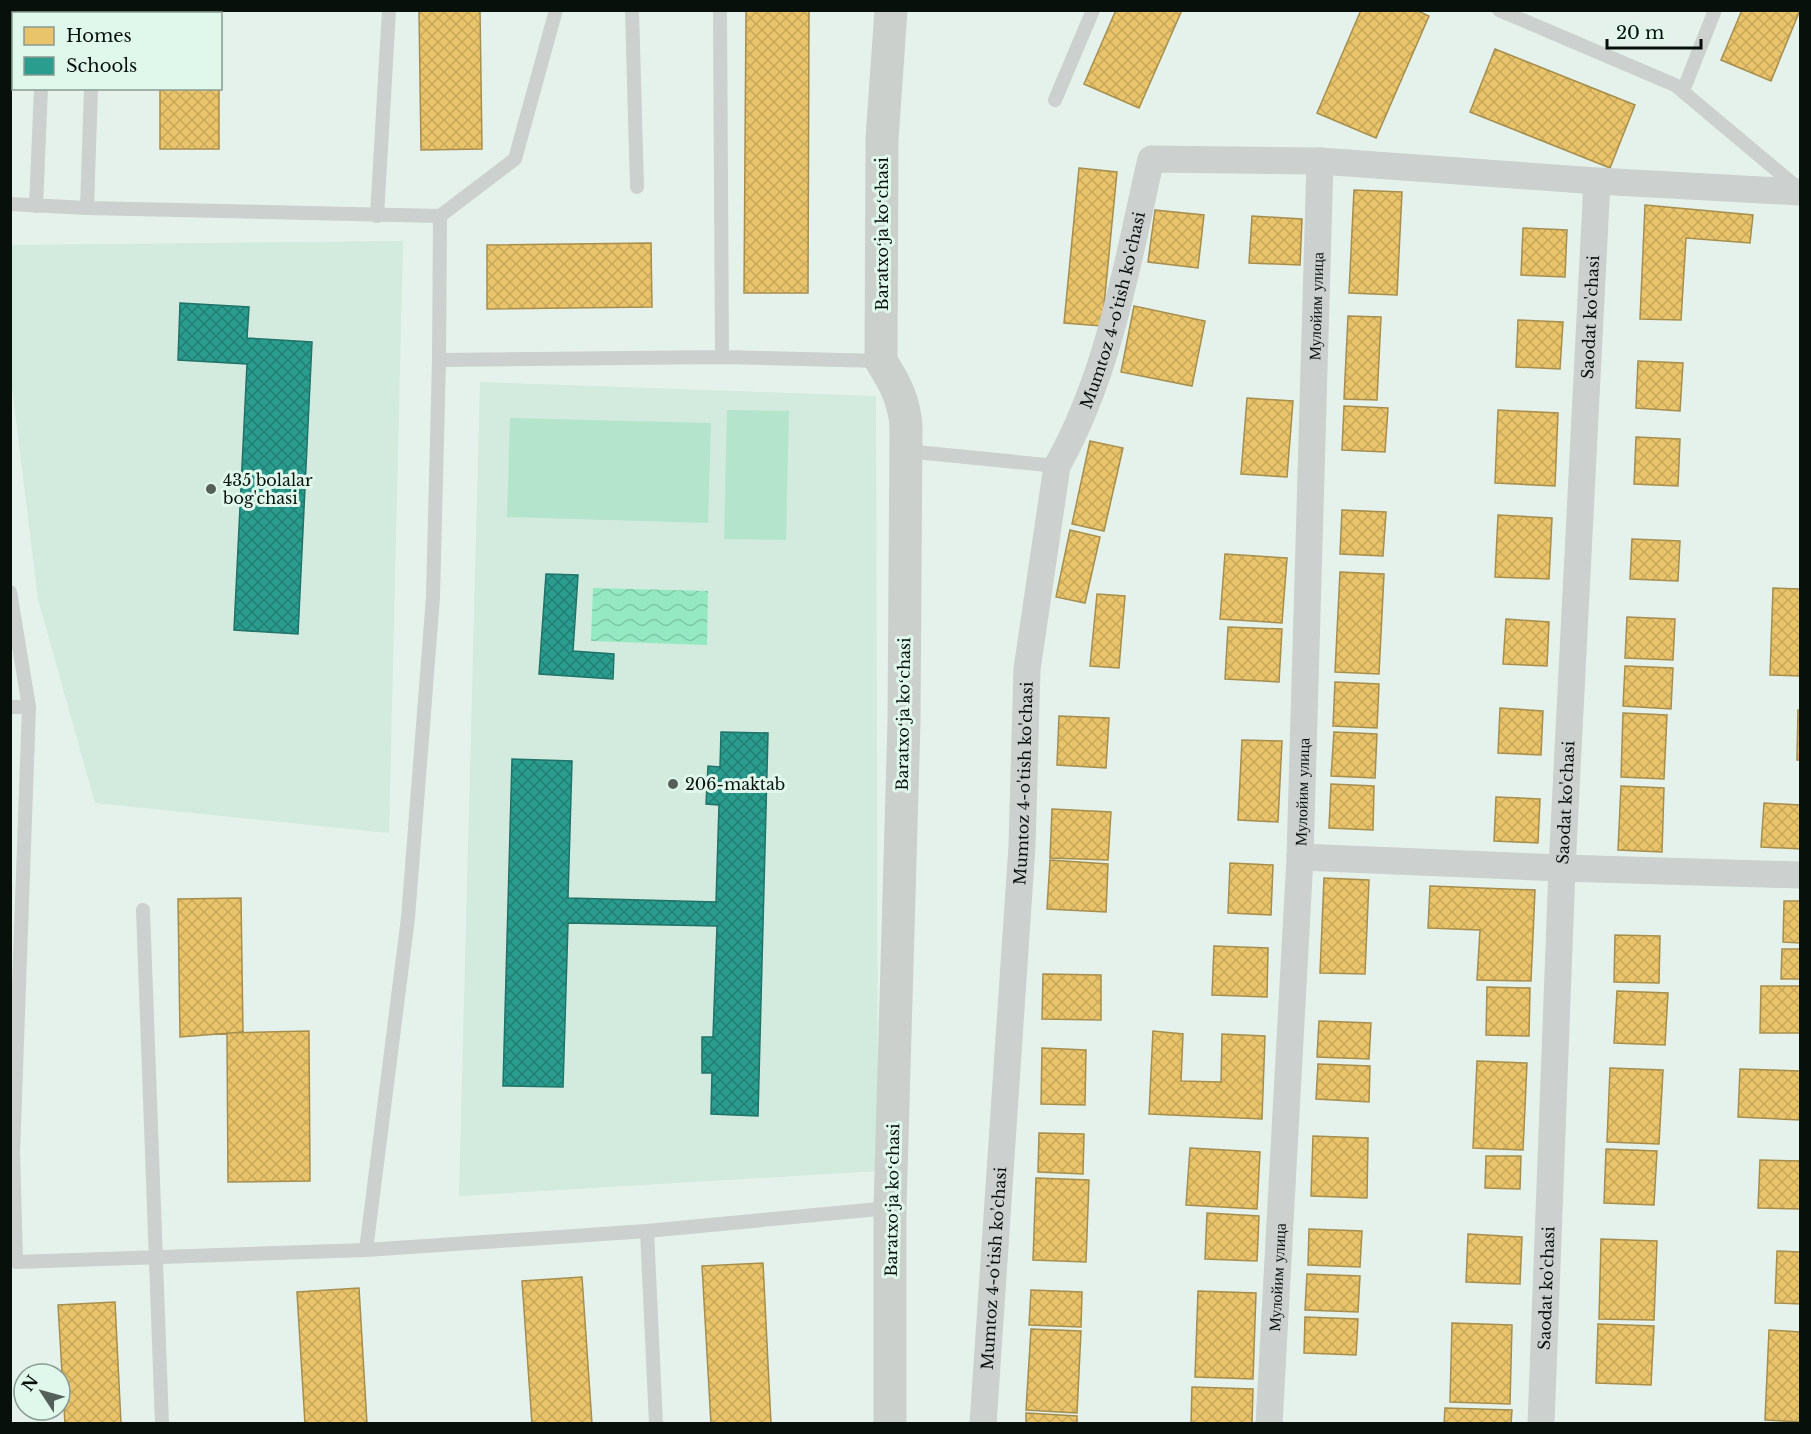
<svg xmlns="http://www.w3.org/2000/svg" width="1811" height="1434" font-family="'Libre Baskerville',serif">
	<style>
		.built { fill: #d3eade }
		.pitch { fill: #b5e4cd }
		.water { fill: url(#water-waves) }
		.homes { fill: url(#homes-cross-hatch); stroke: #a68e4e; stroke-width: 1.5 }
		.schools { fill: url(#schools-cross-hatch); stroke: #207368; stroke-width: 1.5 }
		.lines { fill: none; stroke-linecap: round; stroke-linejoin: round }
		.lane { stroke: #ccd0ce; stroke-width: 14 }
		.street { stroke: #ccd0ce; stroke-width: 27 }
		.secondary { stroke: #cbd0cd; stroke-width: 33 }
		.poi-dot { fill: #555f5a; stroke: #dff8eb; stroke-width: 2 }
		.labels { text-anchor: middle; stroke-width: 6; stroke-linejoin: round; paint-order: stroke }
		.street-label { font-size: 16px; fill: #08100c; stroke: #dff8eb }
		.poi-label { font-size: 16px; fill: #08100c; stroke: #dff8eb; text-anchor: start }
	</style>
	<defs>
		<pattern id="water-waves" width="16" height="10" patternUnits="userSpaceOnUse" patternTransform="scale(1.5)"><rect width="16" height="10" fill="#94e9c3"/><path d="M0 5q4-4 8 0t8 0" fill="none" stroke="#7ec7a6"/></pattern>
		<pattern id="homes-cross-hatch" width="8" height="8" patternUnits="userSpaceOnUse" patternTransform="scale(1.5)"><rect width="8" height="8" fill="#e9c46a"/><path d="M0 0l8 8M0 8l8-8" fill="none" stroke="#c6a75b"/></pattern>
		<pattern id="schools-cross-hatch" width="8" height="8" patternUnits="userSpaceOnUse" patternTransform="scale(1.5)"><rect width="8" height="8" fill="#2a9d8f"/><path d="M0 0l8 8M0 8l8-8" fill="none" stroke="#227f73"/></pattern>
	</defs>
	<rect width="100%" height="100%" fill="#e5f2eb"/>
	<path class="built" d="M403,241l-14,592 -294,-30 -57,-204 -27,-220 -1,-134z
		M480,382l396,14 2,775 -419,25z"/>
	<path class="pitch" d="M727,410l62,1 -3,129 -62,-1z
		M510,418l201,5 -3,100 -201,-6z"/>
	<path class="water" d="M593,588l115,3 -1,54 -116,-4z"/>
	<path class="homes" d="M160,10h58v4h-58z
		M419,10h61l2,139 -61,1z
		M746,10h63l-1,283h-64z
		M1116,10h66l-43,98 -55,-24z
		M1361,10h55l13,6 -53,122 -59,-25z
		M1742,10h58l-29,71 -50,-21z
		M1495,49l140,56 -25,63 -140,-56z
		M160,88h59v61h-59z
		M1079,168l38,4 -15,154 -38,-3z
		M1354,190l48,2 -5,103 -48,-2z
		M1645,205l108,10 -3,28 -64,-5 -5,82 -41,-1z
		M1155,210l49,5 -6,53 -50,-6z
		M1252,216l50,3 -2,46 -51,-2z
		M1523,228l44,2 -2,47 -44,-2z
		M651,243l1,64 -165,2v-64z
		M1134,306l71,15 -13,65 -71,-14z
		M1348,316l33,1 -4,83 -33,-1z
		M1518,320l45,2 -3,47 -44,-2z
		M1638,361l45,2 -3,48 -44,-3z
		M1247,398l46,3 -6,76 -46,-3z
		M1344,406l44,2 -3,44 -43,-2z
		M1498,410l60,3 -3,73 -60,-3z
		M1636,437l44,2 -2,47 -44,-2z
		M1090,441l33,7 -19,83 -32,-7z
		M1342,510l44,2 -3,44 -43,-2z
		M1498,515l54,3 -3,61 -54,-2z
		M1070,530l30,7 -15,66 -29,-6z
		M1632,539l48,2 -2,40 -48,-2z
		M1225,554l62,4 -5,65 -62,-4z
		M1340,572l44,2 -5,100 -44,-2z
		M1773,588l27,1v87l-30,-1z
		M1097,594l28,2 -6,72 -29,-2z
		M1627,617l48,2 -2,41 -48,-2z
		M1506,619l43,3 -2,44 -44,-2z
		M1228,627l54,2 -3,53 -54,-3z
		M1625,666l48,2 -2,41 -48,-3z
		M1335,682l44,2 -2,44 -44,-2z
		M1500,708l43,3 -2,44 -43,-2z
		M1798,710h2v50h-3z
		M1623,713l44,2 -3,64 -43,-2z
		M1059,716l50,2 -3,50 -49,-3z
		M1334,732l43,2 -2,44 -44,-2z
		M1242,740l40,1 -4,81 -40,-2z
		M1331,784l43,2 -1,44 -44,-2z
		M1621,786l43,2 -2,64 -44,-2z
		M1496,797l44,2 -2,44 -44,-2z
		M1764,803l36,2v44l-39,-2z
		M1052,809l59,3 -3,48 -58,-2z
		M1050,860l58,4 -2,48 -59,-3z
		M1230,863l43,2 -2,50 -43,-2z
		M1324,878l45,2 -4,94 -45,-1z
		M1430,886l105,4 -4,91 -54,-1 3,-50 -52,-2z
		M241,898l2,134 -63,5 -2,-138z
		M1784,901h16v42l-17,-1z
		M1615,935l45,1 -1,47 -45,-1z
		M1214,946l54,2 -1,49 -55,-2z
		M1782,949h18v30h-19z
		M1043,974l58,1v45l-59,-1z
		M1761,986h39v47h-40z
		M1487,987l43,1 -1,48 -43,-1z
		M1617,991l51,2 -3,52 -51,-2z
		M1319,1021l52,2 -2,36 -52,-2z
		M309,1031l1,150 -82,1 -1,-149z
		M1153,1031l30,3 -2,47 40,1 1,-48 43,2 -3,83 -113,-5z
		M1042,1048l44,2 -1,55 -44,-1z
		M1477,1061l50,2 -4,87 -50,-2z
		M1318,1064l52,2 -1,36 -53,-3z
		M1610,1068l53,2 -4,74 -52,-2z
		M1740,1069l60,2v49l-62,-3z
		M1039,1133l45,1 -1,40 -45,-2z
		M1313,1136l55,2 -1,60 -56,-2z
		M1190,1148l70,4 -3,57 -71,-4z
		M1606,1149l51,2 -3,54 -50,-2z
		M1486,1156h35l-1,33 -35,-1z
		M1760,1160l40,1v48l-42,-1z
		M1036,1178l53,2 -3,82 -53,-2z
		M1207,1213l52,3 -2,45 -52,-2z
		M1309,1229l53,2 -2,36 -52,-2z
		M1468,1234l54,3 -2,47 -54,-2z
		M1601,1239l56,2 -3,79 -55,-1z
		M1777,1251l23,1v52l-25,-1z
		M763,1263l8,161h-60l-9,-158z
		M1307,1274l53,2 -2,36 -53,-2z
		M582,1277l10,147h-60l-10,-143z
		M359,1288l8,136h-62l-8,-132z
		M1031,1290l51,2 -1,35 -52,-2z
		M1198,1291l58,2 -3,86 -58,-2z
		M115,1302l6,122h-56l-7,-119z
		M1305,1317l53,2 -2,36 -52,-2z
		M1452,1323l60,2 -2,79 -60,-2z
		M1598,1324l56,2 -3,59 -55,-2z
		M1031,1329l50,2 -4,82 -51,-3z
		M1769,1330l31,2v90l-35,-2z
		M1192,1387l61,2 -1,35h-61z
		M1445,1408l67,2 -1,14h-67z
		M1026,1413l51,3v8h-51z"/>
	<path class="schools" d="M180,303l69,4 -2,31 65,4 -14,292 -64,-4 13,-266 -69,-4z
		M546,574l32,1 -5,76 41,3 -1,25 -74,-5z
		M721,732l47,1 -10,383 -47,-2 1,-41h-10v-36h11l4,-111 -149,-3 -5,164 -60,-1 9,-327 60,2 -4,137 148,4 3,-97 -13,-1 2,-38 12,1z"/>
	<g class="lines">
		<path class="lane" d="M632,10l5,177
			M720,10l2,347
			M1499,10l176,75 124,104
			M45,14v-4
			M94,14v-4
			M1683,91l32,-81
			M1055,100l38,-90
			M10,204l77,4 353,8
			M36,206l5,-118
			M87,208l4,-120
			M377,216l12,-206
			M439,360l283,-3 159,4
			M906,451l151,15
			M10,592l19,115 -16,446
			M10,707h19
			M143,910l19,514
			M10,1152l3,1 3,109 350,-12 281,-19 242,-23
			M647,1231l9,193
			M366,1250l42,-332 25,-321 6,-237 1,-144 75,-57 41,-149"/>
		<g class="street">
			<path d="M1300,857l262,11 238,7"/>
			<path id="s1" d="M983,1424l39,-578 5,-177 30,-203c53,-94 70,-203 94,-307l169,2 277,20 203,11"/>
			<path id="s2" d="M1269,1424l31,-567 20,-696"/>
			<path id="s3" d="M1541,1424l21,-556 35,-687"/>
		</g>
		<path class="secondary" d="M890,1424v-216l14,-486 2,-294c-1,-26 -11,-45 -25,-67l1,-222 9,-129"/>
	</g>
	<g class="poi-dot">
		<circle cx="211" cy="489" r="6"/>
		<circle cx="673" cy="784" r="6"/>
	</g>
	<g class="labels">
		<g class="street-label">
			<text transform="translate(882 234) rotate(-90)" y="6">Baratxoʻja koʻchasi</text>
			<text dy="6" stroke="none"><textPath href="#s2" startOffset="1119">Мулойим улица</textPath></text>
			<text dy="6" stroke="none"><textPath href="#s1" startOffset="1128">Mumtoz 4-o'tish ko'chasi</textPath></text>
			<text dy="6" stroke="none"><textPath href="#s3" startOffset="1108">Saodat ko'chasi</textPath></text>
			<text transform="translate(903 714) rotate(-89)" y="6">Baratxoʻja koʻchasi</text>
			<text dy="6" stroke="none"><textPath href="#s1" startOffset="642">Mumtoz 4-o'tish ko'chasi</textPath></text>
			<text dy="6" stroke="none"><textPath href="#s2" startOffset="633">Мулойим улица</textPath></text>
			<text dy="6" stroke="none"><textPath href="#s3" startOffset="622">Saodat ko'chasi</textPath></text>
			<text transform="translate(892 1200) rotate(-89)" y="6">Baratxoʻja koʻchasi</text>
			<text dy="6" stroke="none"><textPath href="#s1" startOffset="156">Mumtoz 4-o'tish ko'chasi</textPath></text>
			<text dy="6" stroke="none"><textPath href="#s2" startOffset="147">Мулойим улица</textPath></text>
			<text dy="6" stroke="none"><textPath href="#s3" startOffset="136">Saodat ko'chasi</textPath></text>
		</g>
		<g class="poi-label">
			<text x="223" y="486">435 bolalar<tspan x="223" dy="18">bog'chasi</tspan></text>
			<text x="685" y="790">206-maktab</text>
		</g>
	</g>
	<rect width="1811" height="1434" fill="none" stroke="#08100c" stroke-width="24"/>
	<rect x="12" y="12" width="210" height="78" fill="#dff8eb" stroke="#899b92" stroke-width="1.5"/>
	<rect x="24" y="27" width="30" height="18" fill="#e9c46a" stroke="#899b92" stroke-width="1.5"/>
	<text x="66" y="42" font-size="18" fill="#08100c">Homes</text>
	<rect x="24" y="57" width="30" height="18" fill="#2a9d8f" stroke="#899b92" stroke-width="1.5"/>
	<text x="66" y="72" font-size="18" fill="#08100c">Schools</text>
	<g transform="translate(42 1392) rotate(306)"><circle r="28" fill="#dff8eb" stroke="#899b92" stroke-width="1.5"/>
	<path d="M0-4.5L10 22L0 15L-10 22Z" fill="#555f5a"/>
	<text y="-9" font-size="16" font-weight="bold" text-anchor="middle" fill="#08100c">N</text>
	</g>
	<path d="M1607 39v9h94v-9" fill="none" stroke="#08100c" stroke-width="3"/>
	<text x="1616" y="39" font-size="18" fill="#08100c" stroke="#dff8eb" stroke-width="4.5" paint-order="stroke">20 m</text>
</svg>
